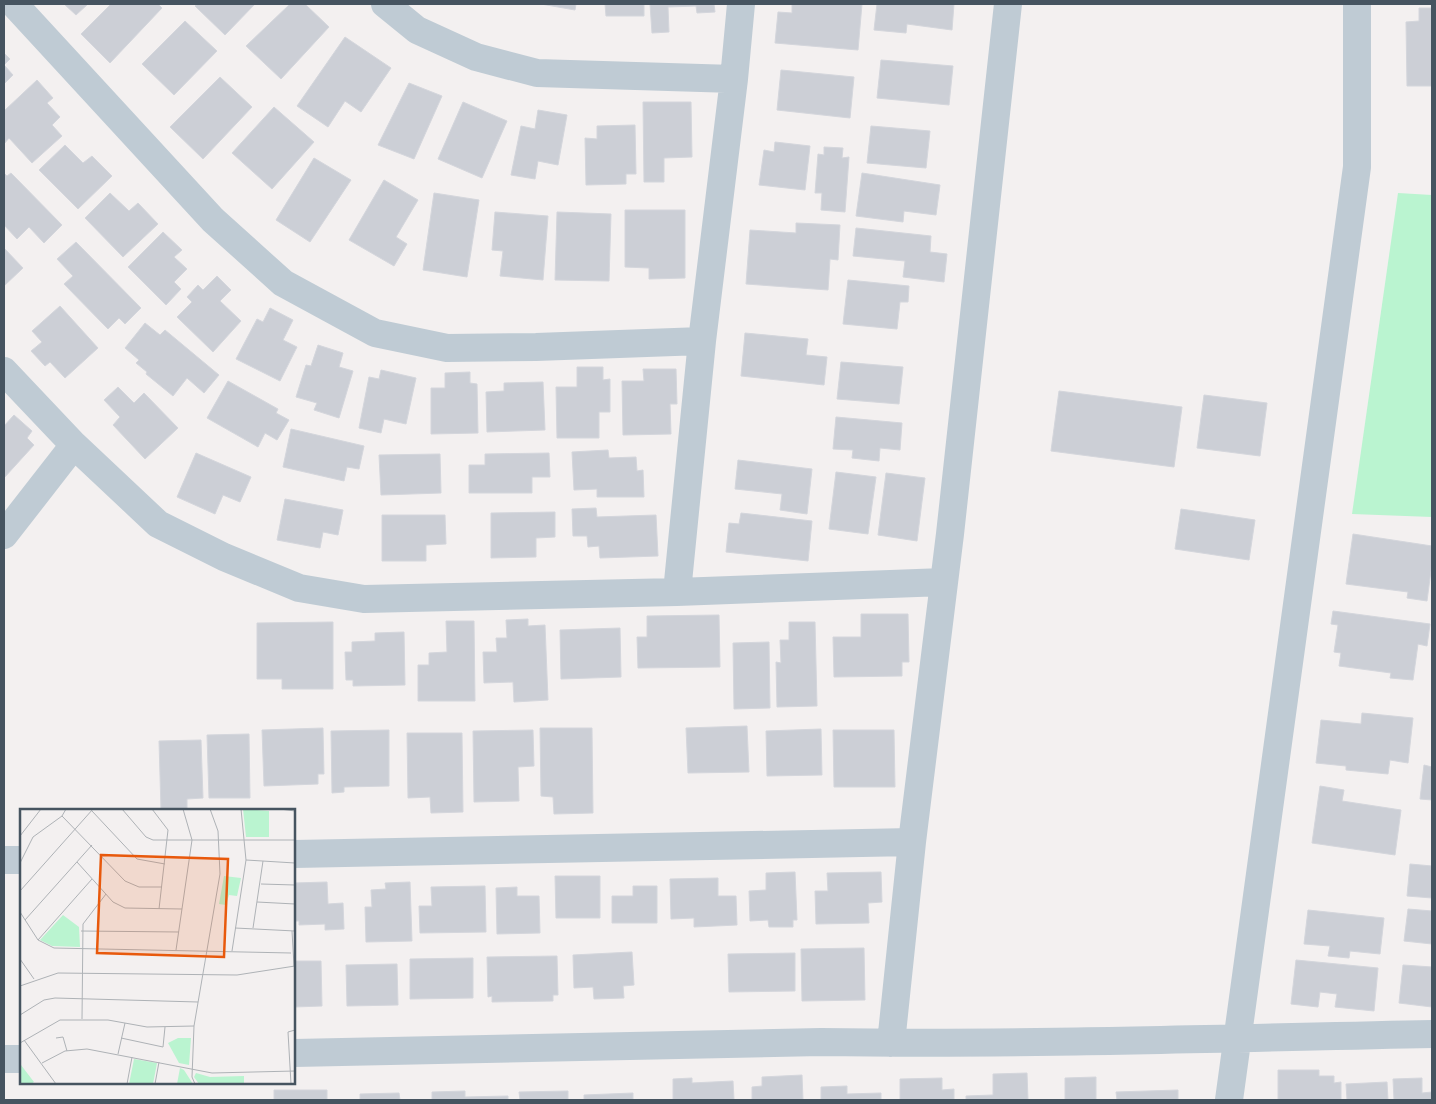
<svg xmlns="http://www.w3.org/2000/svg" width="1436" height="1104" font-family="Jost,sans-serif">
	<style>
		.green { fill: #baf4d0 }
		.building { fill: #cccfd6; stroke: #d4d6dc }
		.lines { fill: none; stroke-linecap: round; stroke-linejoin: round }
		.minor { stroke: #bfcbd4; stroke-width: 28 }
		.inset-road { fill: none; stroke: #aeb2b6; stroke-width: 1 }
		.view { fill: #e8590c; fill-opacity: 0.15; stroke: #e8590c; stroke-width: 2.5 }
		.inset-edge { fill: none; stroke: #465460; stroke-width: 2.5 }
	</style>
	<rect width="100%" height="100%" fill="#f3f0f0"/>
	<path class="green" d="M1398,193l34,2v322l-80,-3z"/>
	<path class="building" d="M64,4h24l-12,11z
		M111,4h47l4,4 -52,55 -29,-29z
		M198,4h57l-30,31 -30,-29z
		M290,4h15l24,23 -48,52 -35,-33z
		M541,4h35l-1,6z
		M605,4h39v12h-38z
		M650,4h64l1,8 -18,1 -1,-7 -28,1 1,25 -17,1z
		M792,4h70l-4,46 -83,-7 3,-31 14,1z
		M877,4h77l-2,26 -45,-6 -1,9 -32,-3z
		M1419,8h13v78h-25l-1,-64 13,-1z
		M185,21l32,30 -43,44 -32,-31z
		M345,37l46,31 -30,44 -16,-11 -17,26 -31,-21z
		M4,53l6,6 -6,6 9,10 -9,9z
		M881,60l72,6 -4,39 -72,-7z
		M781,70l73,7 -4,41 -73,-8z
		M220,77l32,30 -49,52 -33,-32z
		M37,80l16,18 -6,5 13,14 -8,8 10,11 -30,27 -23,-25 -5,6v-33z
		M409,83l33,13 -28,63 -36,-14z
		M463,102l44,19 -25,57 -44,-19z
		M643,102h48l1,55 -28,1v24h-20z
		M274,107l40,35 -42,47 -40,-36z
		M538,110l29,5 -9,50 -20,-4 -3,18 -24,-4 10,-49 14,3z
		M635,125l1,49h-10v10l-40,1 -1,-47 12,1v-13z
		M871,126l59,5 -4,37 -59,-5z
		M775,142l35,4 -5,44 -46,-5 5,-35 10,2z
		M65,145l18,18 9,-7 20,20 -34,33 -39,-39z
		M824,147l19,1 -1,10 7,-1 -4,55 -24,-2 1,-17h-7l3,-39 6,1z
		M314,158l37,22 -41,62 -34,-22z
		M4,173l3,3 4,-3 51,52 -18,18 -15,-16 -12,12 -13,-14z
		M862,173l78,12 -4,30 -32,-4 -1,11 -47,-6z
		M384,180l34,20 -22,37 11,7 -13,22 -45,-26z
		M110,193l19,18 9,-8 20,21 -35,33 -38,-39z
		M434,193l45,7 -12,77 -44,-7z
		M625,210h60v68l-36,1v-11l-24,-1z
		M495,212l53,4 -5,64 -43,-4 3,-25 -11,-1z
		M557,212l54,2 -2,67 -54,-1z
		M796,223l44,2 -2,35 -8,-1 -2,31 -82,-6 4,-54 46,3z
		M856,228l75,8 -1,16 17,2 -3,28 -41,-5 2,-16 -52,-5z
		M163,232l19,18 -8,7 13,12 -13,13 7,7 -15,16 -38,-38z
		M76,242l65,66 -16,16 -6,-6 -11,11 -44,-45 9,-8 -16,-17z
		M4,248l19,20 -19,18z
		M217,276l14,14 -11,11 21,20 -28,31 -36,-35 15,-15 -5,-5 11,-12 5,5z
		M848,280l61,6 -1,16h-8l-3,27 -54,-5z
		M60,306l38,42 -33,30 -15,-16 -5,4 -14,-15 11,-9 -10,-11z
		M270,308l23,12 -10,20 14,7 -17,34 -44,-22 21,-40 6,3z
		M145,323l15,12 5,-5 54,45 -15,18 -17,-15 -14,18 -27,-22 1,-2 -11,-9 3,-3 -14,-12z
		M745,333l63,6 -2,16 21,2 -3,28 -83,-9z
		M318,345l25,8 -4,14 14,4 -14,47 -25,-8 3,-7 -21,-6 10,-32 5,1z
		M841,362l62,5 -4,37 -62,-5z
		M577,367h26v13l7,-1v33h-11v26h-42l-1,-51h21z
		M643,369h33l1,35h-7l1,30 -48,1 -1,-54h22z
		M381,370l35,8 -10,46 -22,-5 -3,14 -22,-5 10,-51 10,2z
		M470,372v11l7,1 1,49 -47,1v-46h14v-15z
		M228,381l50,28 -2,4 13,7 -12,20 -12,-7 -7,14 -51,-29z
		M543,382l2,48 -58,2 -1,-40 18,-1v-8z
		M118,387l16,16 10,-10 34,35 -33,31 -32,-34 7,-8 -16,-17z
		M1059,391l123,16 -8,60 -123,-16z
		M1204,395l63,8 -7,53 -63,-8z
		M14,415l18,16 -5,7 7,7 -30,33v-52z
		M836,417l66,6 -2,27 -20,-2 -1,13 -27,-3 1,-8 -20,-1z
		M291,429l73,17 -5,23 -12,-2 -3,14 -61,-14z
		M608,450l1,8 27,-1 1,14 6,-1 1,27h-47v-8l-23,1 -2,-38z
		M196,453l55,24 -11,25 -17,-7 -8,19 -38,-17z
		M549,453l1,24h-18v16h-63v-28h16v-11z
		M440,454l1,39 -60,2 -2,-40z
		M738,460l74,9 -5,45 -27,-4 2,-16 -47,-5z
		M836,472l40,5 -8,57 -39,-5z
		M886,473l39,5 -8,63 -39,-6z
		M285,499l58,11 -5,25 -15,-3 -3,16 -43,-8z
		M596,508l1,9 59,-2 2,41 -58,2 -1,-12 -11,1 -1,-11h-14l-1,-27z
		M1181,509l74,11 -6,40 -74,-11z
		M555,512v25l-19,1v19l-45,1v-45z
		M741,513l71,8 -4,40 -82,-9 3,-29 10,1z
		M382,515h63l1,29 -20,1v16h-44z
		M1353,534l79,12v17l-5,38 -20,-3 1,-6 -62,-8z
		M1333,611l97,13 -3,22 -9,-2 -5,36 -23,-2 1,-5 -52,-7 2,-13 -7,-1 4,-27 -7,-1z
		M861,614h47l1,48h-7v14l-68,1 -1,-40h28z
		M719,615l1,52 -82,1 -1,-31h10v-21z
		M528,619v7l17,-1 3,75 -34,2 -1,-20 -29,1 -1,-31h14l-1,-14h11l-1,-18z
		M446,621h28l1,80h-57v-36h11v-12l18,-1z
		M333,622v67h-51v-10h-25v-56z
		M789,622h26l2,84 -40,1 -1,-45 5,1 -1,-23h9z
		M620,628l1,49 -60,2 -1,-49z
		M404,632l1,53 -52,1v-6h-7l-1,-28h7v-10l23,-1v-8z
		M769,642l1,66 -36,1 -1,-66z
		M1362,713l51,5 -5,45 -18,-3 -2,14 -42,-4v-4l-30,-3 5,-43 40,4z
		M747,726l2,46 -61,1 -2,-45z
		M323,728l1,46h-6v10l-54,2 -2,-56z
		M540,728h52l1,85 -39,1 -1,-17 -12,-1z
		M821,729l1,46 -55,1 -1,-45z
		M389,730v56l-45,1v5l-12,1 -1,-62z
		M533,730l1,36 -16,1 1,34 -45,1 -1,-71z
		M833,730h61l1,57h-61z
		M407,733h55l1,79 -32,1 -1,-16 -22,1z
		M249,734l1,64h-41l-2,-63z
		M201,740l2,58 -16,1v11h-26l-2,-69z
		M1424,765l8,2v33l-12,-1z
		M1320,786l24,4 -2,11 59,9 -6,45 -83,-12z
		M1410,864l22,2v32l-25,-2z
		M795,872l2,48h-4v7h-24l-1,-7 -18,1 -1,-30 17,-1v-17z
		M881,872l1,30 -14,1 1,20 -53,1 -1,-33h13l-1,-18z
		M555,876h45v42h-44z
		M718,878v18h18l1,29 -43,2v-9l-23,1 -1,-40z
		M327,882l1,22 15,-1 1,26 -19,1v-6l-26,1v-4h-5v-38z
		M410,882l2,59 -46,1 -1,-35h7l-1,-17 15,-1 -1,-6z
		M485,886l1,46 -66,1 -1,-27h13l-1,-19z
		M633,886h24v37h-45v-27h21z
		M517,887v9h22l1,37 -43,1 -1,-46z
		M1408,909l24,2v33l-28,-3z
		M1308,910l76,8 -4,36 -30,-3 -1,7 -21,-2 2,-10 -26,-2z
		M864,948l1,52 -63,1 -1,-52z
		M632,952l2,33 -11,1 1,12 -30,1 -1,-12 -19,1 -1,-33z
		M795,953v38l-66,1 -1,-38z
		M557,956l1,39h-5v6l-61,1v-6l-4,1 -1,-40z
		M473,958v40l-63,1v-40z
		M1296,960l82,8 -4,43 -39,-4 2,-13 -17,-2 -2,15 -27,-3z
		M294,961h27l1,45 -28,1z
		M397,964l1,41 -51,1 -1,-41z
		M1403,965l29,2v40l-33,-4z
		M1278,1070h41v6h15v7l7,-1v18h-63z
		M1027,1073l1,27h-62v-4l27,-1v-21z
		M802,1075l1,25h-51v-13l10,-1v-9z
		M1096,1077v23h-31v-22z
		M692,1078v5l41,-2 1,19h-61v-21z
		M942,1078v12l12,-1v11h-54v-21z
		M1422,1078v15l10,-1v8h-38l-1,-21z
		M1387,1082l1,18h-41l-1,-16z
		M847,1086v8l34,-1v7h-60v-13z
		M274,1090h53v10h-53z
		M1178,1090v10h-61l-1,-8z
		M465,1091v6l43,-1v4h-76v-8z
		M568,1091v9h-48l-1,-8z
		M399,1093l1,7h-40v-6z
		M633,1093v7h-49v-5z"/>
	<g class="lines">
		<path class="minor" d="M14,4l199,216 70,63 92,50 72,15 89,-1 166,-6
			M385,4l32,26 59,27 61,16 197,6
			M4,371l70,74 84,79 66,33 75,31 65,11 313,-7 267,-10
			M4,535l70,-90
			M677,592l25,-251 32,-262 7,-75
			M294,854l618,-12
			M4,860h17
			M891,1043l21,-201 38,-308 58,-530
			M294,1053l527,-11c204,3 408,-4 611,-8
			M4,1059h17
			M1229,1100l128,-933v-163"/>
	</g>
	<g transform="translate(20 809)">
		<rect width="275" height="275" fill="#f3f0f0"/>
		<path d="M223,0l26,2v26h-23zM204,67l17,2 -4,18 -8,-1 -3,10 -7,-1zM43,106l16,12 1,20 -28,-1 -12,-6zM158,229h13l-2,27 -10,-2 -11,-20zM114,250l23,4 -4,21h-24zM1,256l13,17 -3,2h-11zM160,259l4,2 9,14h-16zM176,264l14,4 34,-1v8h-45l-5,-7z" fill="#baf4d0"/>
		<path class="inset-road" d="M46,0l-4,7 63,65 14,6h23M102,0l24,28 7,3h142M132,0l16,21 -9,79M260,0l15,2M72,2l45,48 28,5M0,27l21,-27M226,51l49,3M57,53l36,40 12,6 57,1M0,54l13,-26 29,-21M241,75l34,1M0,82l73,-82M237,93l38,2M0,103l18,28 16,8 237,5M5,111l67,-75M215,119l60,3M233,119l10,-67M61,122l98,1M272,122l2,35M18,131l54,-61M156,141l16,-110 -9,-31M212,142l14,-91 -5,-51M0,150l14,20M0,177l38,-13 179,2 58,-9M0,206l24,-15 11,-2 143,4M62,210l1,-95 23,-30M36,229l7,-1 4,14M101,229l42,9 2,-20M4,231l32,44M0,234l40,-23h48l39,7 47,-1M98,245l7,-31M22,254l23,-12 22,-2 125,24 83,-2M63,275h28M107,275l5,-27M135,275l4,-22M175,275l-3,-7 2,-51 26,-152 -2,-43 -8,-22M271,275l-3,-52 7,-2"/>
		<path class="view" d="M81,46l127,4 -4,98 -127,-4z"/>
		<rect width="275" height="275" class="inset-edge"/>
	</g>
	<rect width="1436" height="1104" fill="none" stroke="#465460" stroke-width="10"/>
</svg>
